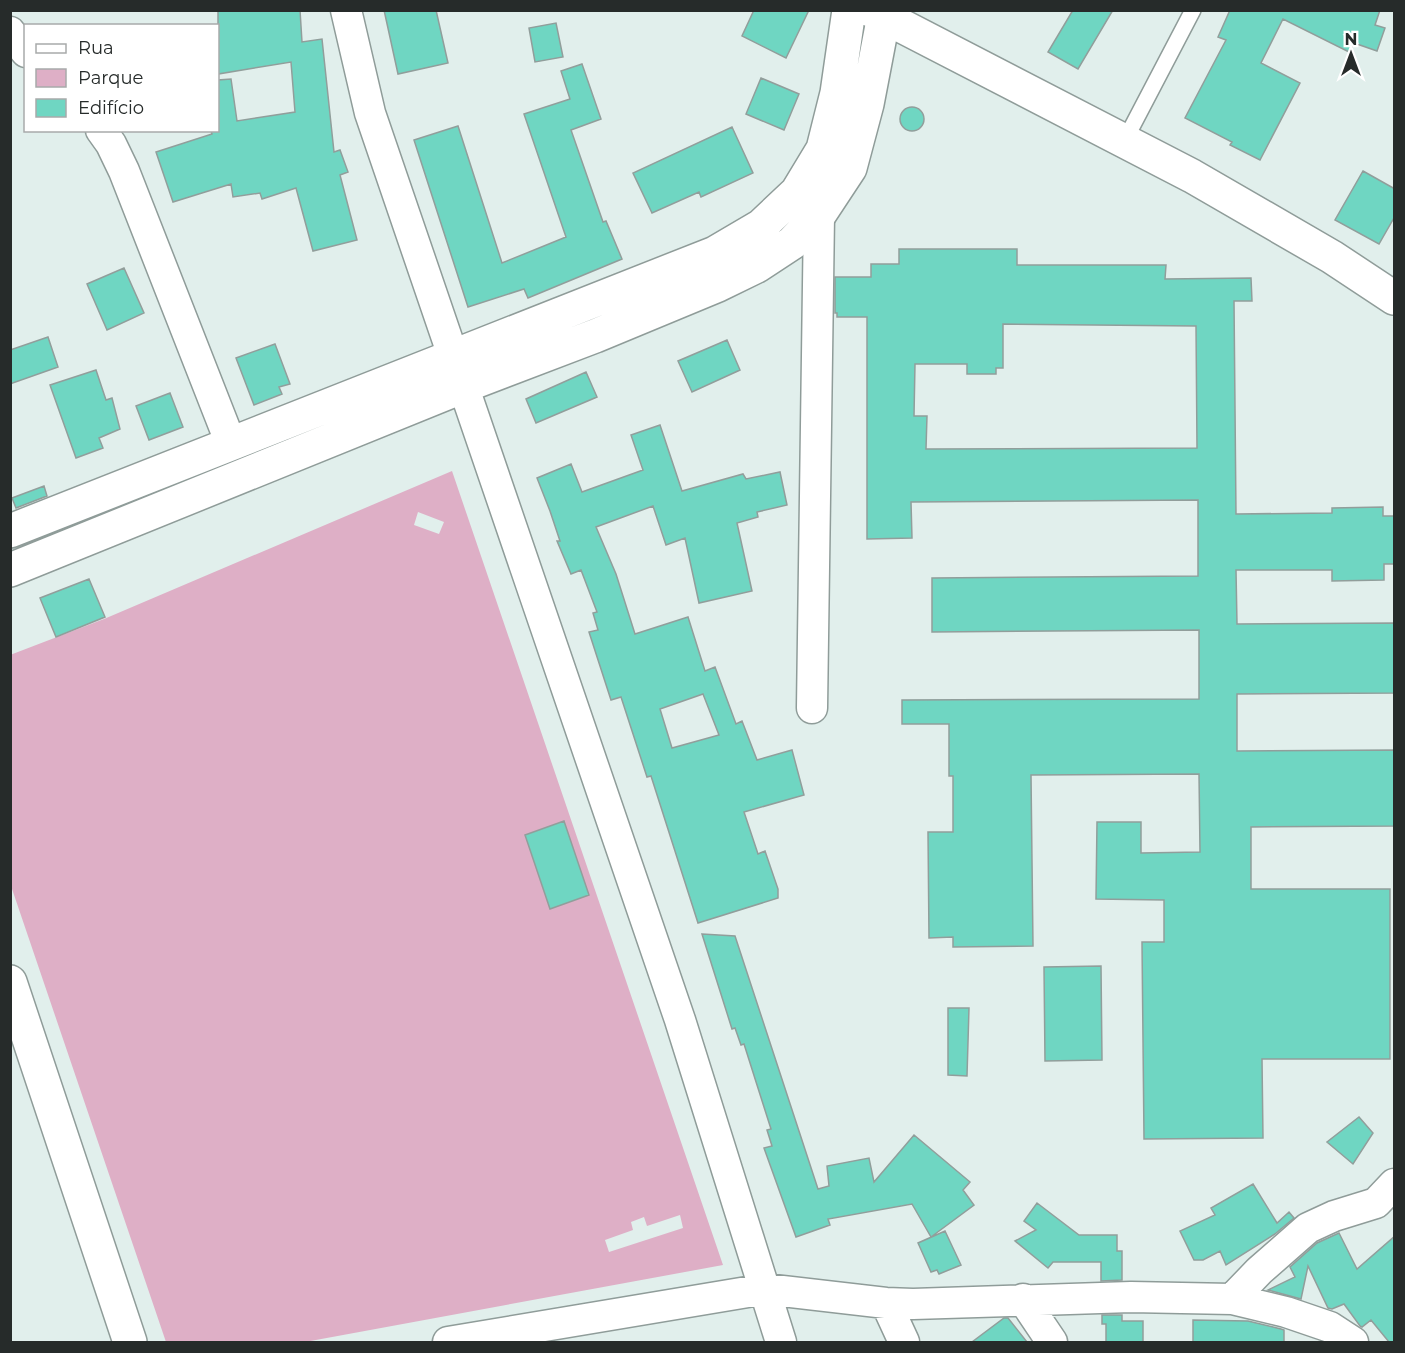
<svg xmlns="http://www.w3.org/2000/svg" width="1405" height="1353" font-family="Montserrat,sans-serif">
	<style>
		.green { fill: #deafc6; fill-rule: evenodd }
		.building { fill: #6fd6c2; stroke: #919e9b; stroke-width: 1.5; fill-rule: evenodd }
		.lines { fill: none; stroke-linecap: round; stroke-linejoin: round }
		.lane-casing { stroke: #8f9c99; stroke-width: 18 }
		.street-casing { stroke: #8f9c99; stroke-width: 33 }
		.secondary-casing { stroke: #8f9c99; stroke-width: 36 }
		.lane { stroke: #fff; stroke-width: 15 }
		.street { stroke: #fff; stroke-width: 30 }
		.secondary { stroke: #fff; stroke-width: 33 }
	</style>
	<rect width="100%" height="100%" fill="#e1efec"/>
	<path class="green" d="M452,471l271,794 -418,77h-139l-155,-456 -1,-231 94,-36zM418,512l26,10 -5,12 -25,-9zM564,821l25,74 -39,14 -25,-74zM680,1215l3,13 -74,24 -4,-12 28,-10 -2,-8 13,-5 3,9z"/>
	<path class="building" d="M218,10h82l2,32 20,-3 12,113 6,-2 8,22 -8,3 17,65 -44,11 -17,-63 -34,11 -2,-6 -27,4 -2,-13 -58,18 -17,-50 56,-18 -1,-4h7v-50l13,-1 6,42 58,-9 -4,-50 -73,12z
		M384,10h52l12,53 -50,11z
		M754,10h55l-23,48 -44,-22z
		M1073,10h40l-35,59 -30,-17z
		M1230,10h150l-5,15 10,3 -8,23 -23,-8 -5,9 -66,-33 -22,44 39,20 -40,77 -30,-15 2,-3 -47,-24 41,-78 -8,-3z
		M556,23l7,34 -28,5 -6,-34z
		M582,64l19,55 -30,11 32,92 3,-1 16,38 -94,39 -4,-9 -56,18 -54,-167 44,-14 44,137 64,-26 -42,-123 46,-15 -9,-28z
		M761,78l38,16 -15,36 -38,-16z
		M900 119a12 12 0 1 1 24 0a12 12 0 1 1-24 0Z
		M732,127l21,46 -52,24 -2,-5 -47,21 -19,-40z
		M1363,171l32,18v27l-16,28 -44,-24z
		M899,249h118v16h149l-1,14 86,-1 1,23h-18l2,213 96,-1v-5l51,-1v9h12v48h-11v16l-52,1v-11h-96l1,54 158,-1v70l-158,1v57l158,-1v76l-144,1v62h139v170h-128l1,79 -119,1 -2,-197h22v-42l-68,-1 1,-77h44v31l59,-1 -1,-78 -168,1 2,171 -80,1v-10l-24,1 -1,-106h25v-56h-4v-52h-47v-24l297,-1v-69l-267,2v-54l266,-2v-76l-287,2 1,36 -45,1v-222h-30v-4h-2v-36h36v-13h28zM1003,324l193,2 1,122 -271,1 1,-33h-13l1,-52h52v10h29v-6h7z
		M124,268l20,45 -37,17 -20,-46z
		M48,337l10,30 -48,17v-34z
		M727,340l13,30 -48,22 -14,-31z
		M275,344l15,40 -11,3 3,7 -28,11 -18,-47z
		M96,370l10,30 6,-2 8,31 -21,9 4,10 -27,10 -26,-73z
		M586,372l11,25 -61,26 -10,-24z
		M170,393l13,34 -34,13 -13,-34z
		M660,425l22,66 61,-17 3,5 34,-7 7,33 -30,7 1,5 -21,6 15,68 -53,12 -14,-65 -19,7 -13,-39 -57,21 20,47 19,60 53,-17 17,54 10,-4 21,57 6,-3 15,39 35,-10 12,45 -60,17 14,42 7,-3 13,38v9l-80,25 -47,-147 -4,1 -26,-80 -10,3 -22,-68 9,-2 -5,-17 4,-1 -16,-42 -10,4 -14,-33h3l-10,-30 -13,-33 34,-14 11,28 61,-22 -12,-35zM703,694l16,41 -47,13 -12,-39z
		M44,486l3,10 -31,12 -4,-10z
		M89,579l16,38 -49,20 -16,-39z
		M564,821l25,74 -39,14 -25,-74z
		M702,934l33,2 83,253 11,-3 -2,-20 42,-8 5,24 40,-47 56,47 -7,8 11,15 -43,32 -19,-33 -84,15 2,6 -34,12 -32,-89 8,-2 -5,-16 4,-1 -27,-85 -3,1 -6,-17 -3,1z
		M1101,966l1,94 -57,1 -1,-94z
		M948,1008h21l-2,68 -19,-1z
		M1359,1117l14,16 -20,31 -26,-22z
		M1253,1184l24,39 12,-11 5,6 -19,16 -49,31 -6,-14 -17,9h-9l-14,-29 35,-16 -4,-7z
		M1037,1203l42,32h38v16h5v29l-21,1v-19h-48l-5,6 -33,-27 21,-11 -12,-9z
		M945,1231l16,34 -22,9 -2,-4 -6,2 -13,-29z
		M1339,1233l18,36 38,-33v106h-6l-18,-22 -9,7 -2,-1 -16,-22 -12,5 -4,-1 -20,-42 -7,33 -33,-9 27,-13 -5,-10 27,-24z
		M1102,1315h20v6h21v21h-37v-18h-4z
		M1004,1318h4l19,24h-55z
		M1193,1320l55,1 33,8 3,1v12h-91z"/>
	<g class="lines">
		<g class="lane-casing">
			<path id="lane" d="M1124,142l69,-132"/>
		</g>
		<g class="street-casing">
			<path id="street" d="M346,10l24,103 310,907 101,322
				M10,32l16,20
				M101,130l10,14 13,27 107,273
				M812,708l7,-493
				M1023,1299l29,43
				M1232,1299l27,-28 49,-43 26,-12 42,-13 18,-19
				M886,1303l18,39
				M448,1342l317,-53 121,14 27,1 218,-7 101,2 54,13 44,15 23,15"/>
		</g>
		<g class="secondary-casing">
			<path id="secondary" d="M871,10l321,166 140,81 62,41
				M10,531l705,-278 46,-27 36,-34 26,-43 14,-56 12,-83
				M10,570l454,-184 131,-50 123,-51 39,-19 35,-23 27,-28 31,-47 17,-64 18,-94
				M10,982l120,360"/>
		</g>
		<use href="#lane" class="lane"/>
		<use href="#street" class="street"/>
		<use href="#secondary" class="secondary"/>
	</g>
	<rect width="1405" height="1353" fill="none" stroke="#262b2a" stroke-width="24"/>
	<rect x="24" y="24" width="195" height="108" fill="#ffffff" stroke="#a8aaaa" stroke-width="1.5"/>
	<rect x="36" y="44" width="30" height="9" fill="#ffffff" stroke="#a8aaaa" stroke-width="1.5"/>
	<text x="78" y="54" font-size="18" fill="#262b2a">Rua</text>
	<rect x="36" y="69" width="30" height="18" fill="#deafc6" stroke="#a8aaaa" stroke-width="1.5"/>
	<text x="78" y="84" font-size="18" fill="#262b2a">Parque</text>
	<rect x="36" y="99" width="30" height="18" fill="#6fd6c2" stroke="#a8aaaa" stroke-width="1.5"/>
	<text x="78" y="114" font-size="18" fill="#262b2a">Edifício</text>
	<g transform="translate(1351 54)" stroke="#ffffff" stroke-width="4.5" paint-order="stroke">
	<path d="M0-4.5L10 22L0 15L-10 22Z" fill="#262b2a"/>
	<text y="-9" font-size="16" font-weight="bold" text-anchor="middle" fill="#262b2a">N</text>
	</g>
</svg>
